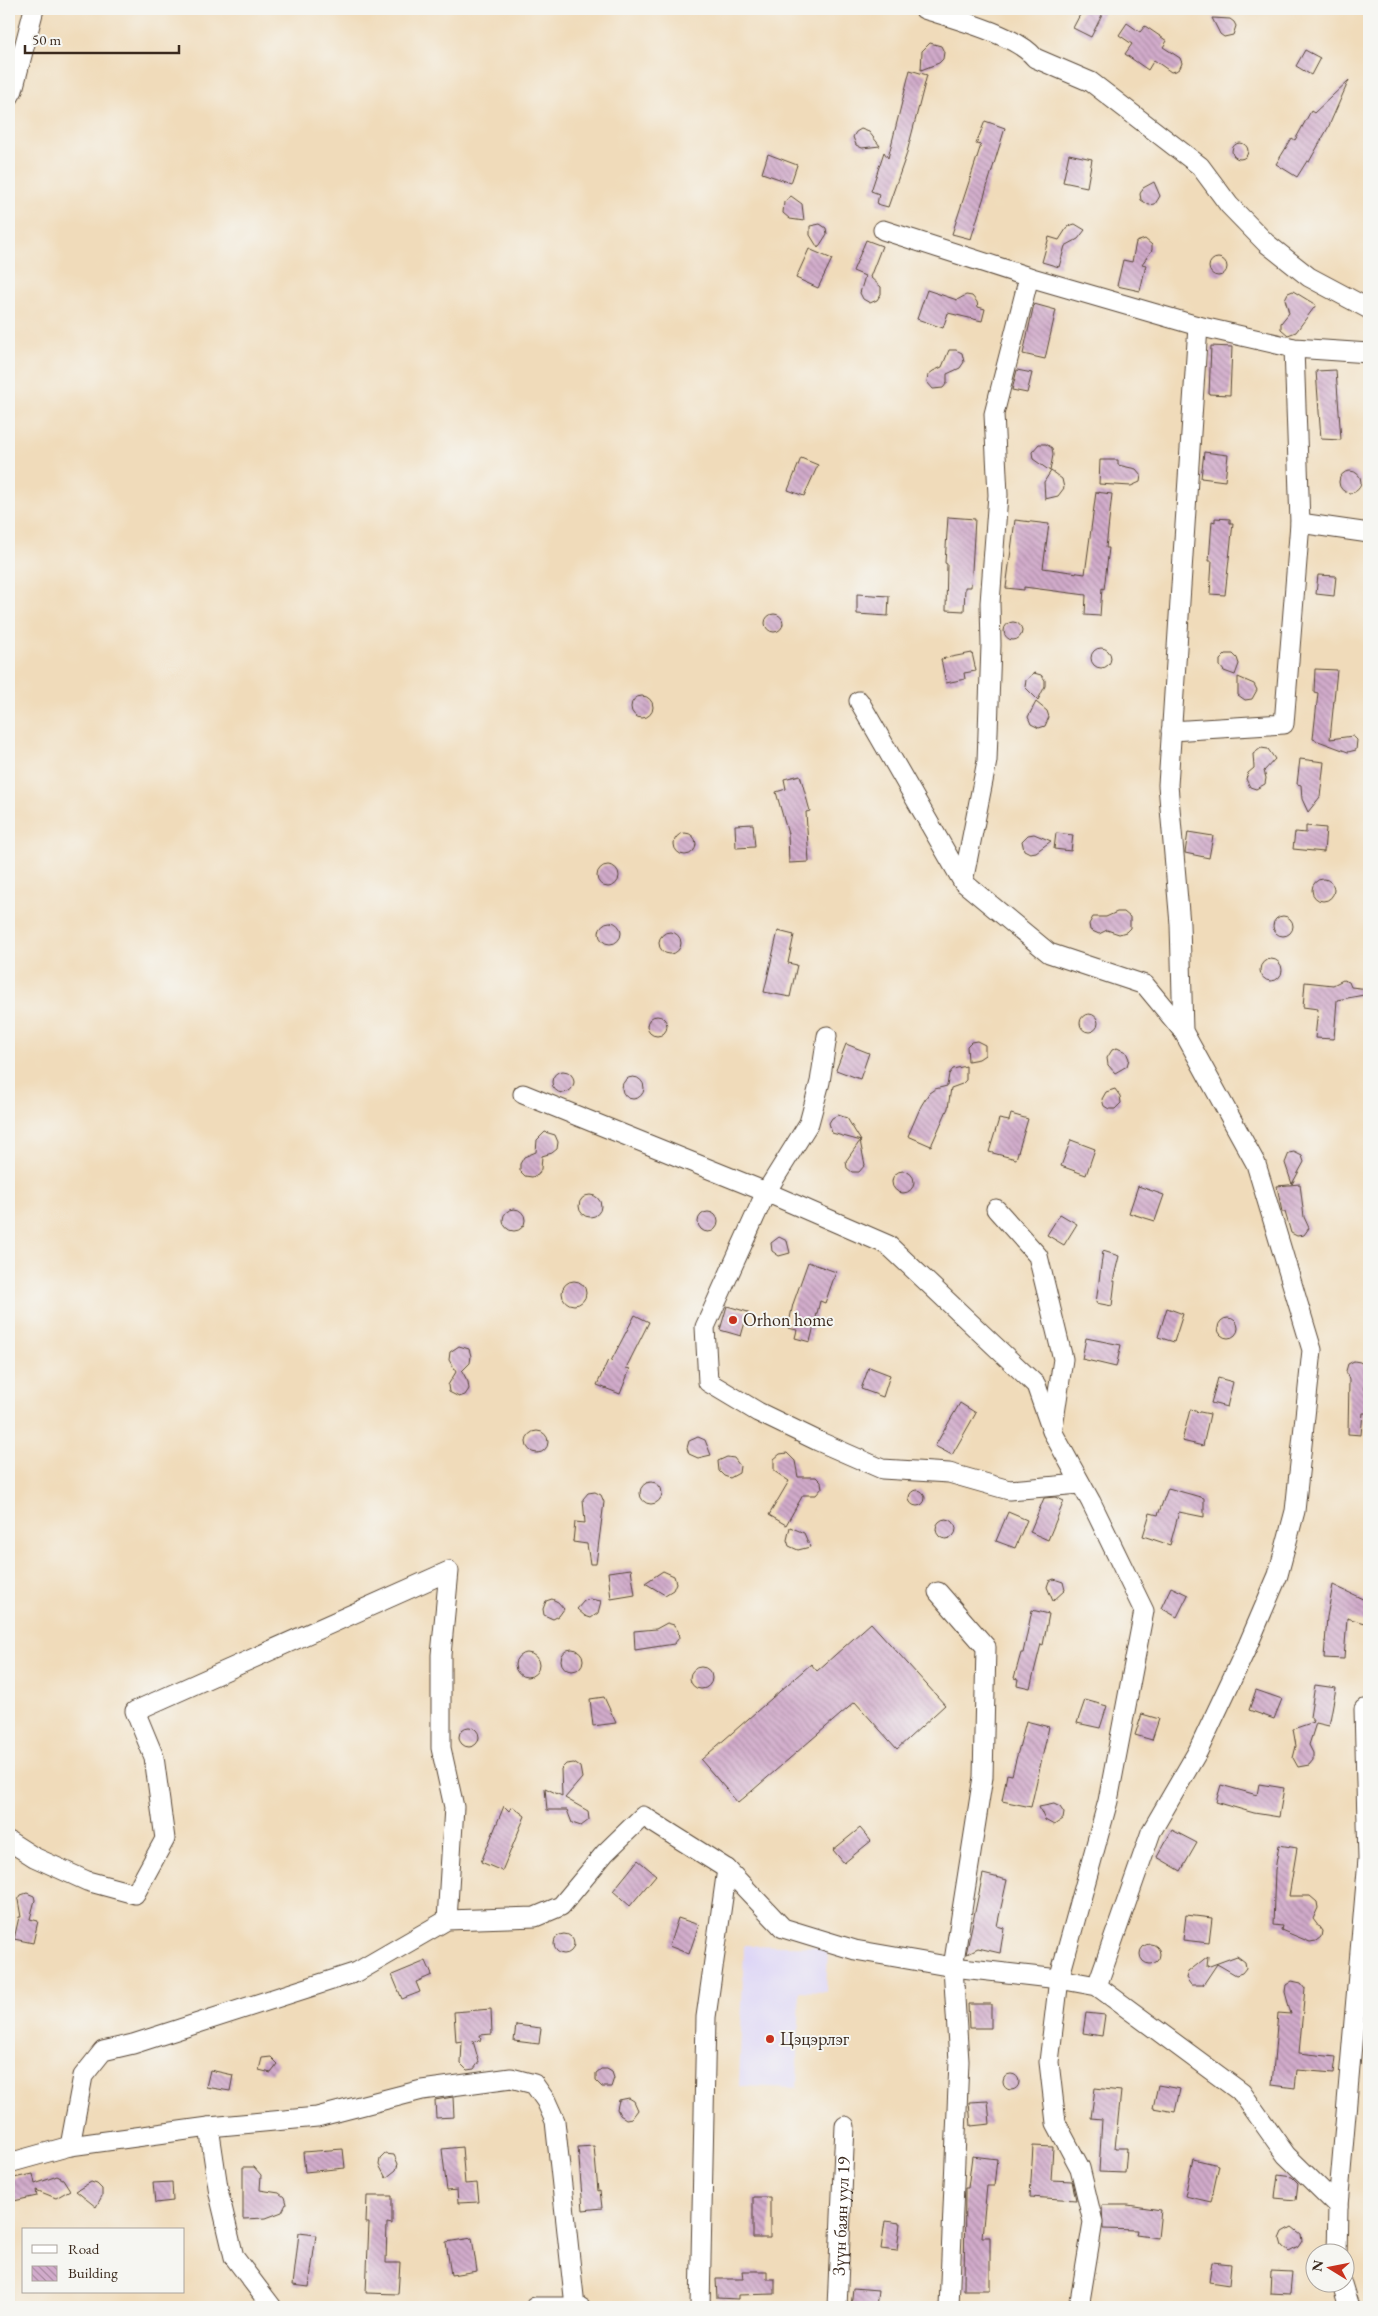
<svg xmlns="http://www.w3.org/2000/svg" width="1378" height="2316" font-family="'EB Garamond',serif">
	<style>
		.built { fill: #ddd5f6 }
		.building { fill: url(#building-back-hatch) }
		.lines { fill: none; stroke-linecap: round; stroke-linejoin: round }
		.minor-casing { stroke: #564535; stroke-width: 21 }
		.minor { stroke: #fff; stroke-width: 19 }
		.poi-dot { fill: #c8321e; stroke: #f6f6f2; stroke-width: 2 }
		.labels { text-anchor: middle; stroke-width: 4; stroke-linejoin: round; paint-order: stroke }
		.poi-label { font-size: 18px; fill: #3b2a1e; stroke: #f6f6f2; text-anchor: start }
		.street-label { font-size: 18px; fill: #3b2a1e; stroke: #f6f6f2 }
	</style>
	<defs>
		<pattern id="building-back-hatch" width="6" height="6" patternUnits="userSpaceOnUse" patternTransform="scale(1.25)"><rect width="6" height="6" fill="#d1abcb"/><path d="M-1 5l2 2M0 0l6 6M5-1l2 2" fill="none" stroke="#ab8ba4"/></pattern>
	</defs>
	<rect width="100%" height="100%" fill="#f6f6f2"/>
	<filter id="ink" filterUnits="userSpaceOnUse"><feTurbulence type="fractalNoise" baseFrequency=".02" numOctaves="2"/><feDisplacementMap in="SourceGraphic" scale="10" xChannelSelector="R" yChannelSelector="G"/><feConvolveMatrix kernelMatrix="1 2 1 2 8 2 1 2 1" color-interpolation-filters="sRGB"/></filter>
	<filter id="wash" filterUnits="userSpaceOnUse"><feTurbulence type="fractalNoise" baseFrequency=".0096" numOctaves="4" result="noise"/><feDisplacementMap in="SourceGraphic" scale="20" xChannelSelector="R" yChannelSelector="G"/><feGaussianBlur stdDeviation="1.12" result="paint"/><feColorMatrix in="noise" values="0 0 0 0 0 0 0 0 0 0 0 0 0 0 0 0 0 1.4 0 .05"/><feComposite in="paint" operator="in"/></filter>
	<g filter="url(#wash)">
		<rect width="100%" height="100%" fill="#f0dbba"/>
		<path class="built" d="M744,1945l84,2 -2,45 -26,-1 -3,97 -58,-2z"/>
		<g id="blocks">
			<path class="building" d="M1083,9h22l-14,28 -18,-9z
				M1212,18l18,1 4,3 2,4 -3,9 -9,2 -4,-3z
				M1127,23l13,9 5,-6 22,15 -4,6 17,11 2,5 -2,5 -4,3 -5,1 -17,-12 -6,10 -23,-16 7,-10 -13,-9z
				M930,43l11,3 3,6 -1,7 -4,4 -18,7 1,-19z
				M1305,50l15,8 -9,17 -15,-9z
				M910,70l17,5 -21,81 -18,51 -11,-3 2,-10 -8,-3 13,-39 4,6z
				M1349,80l-21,48 -19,34 -2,-1 -10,16 -21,-13 16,-26 3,2 16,-29 3,2z
				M985,121l20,7 -34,111 -19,-5 29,-89 -5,-1z
				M861,129l8,3 11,14 -18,2 -6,-3 -3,-8 3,-5z
				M1232 151a8 8 0 1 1 16 0a8 8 0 1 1-16 0Z
				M768,154l29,11 -6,18 -29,-10z
				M1069,154l23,5 -5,28 -24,-5z
				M1154,182l6,14 -5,8 -6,1 -8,-5 -1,-6 3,-6z
				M791,196l11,8 2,17 -14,-2 -7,-6 1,-11z
				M820,224l6,4 1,6 -9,14 -8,-13v-9z
				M1075,224l10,6 -7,9 -13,7 -6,21 -17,-5 7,-25 10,3 9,-14z
				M1145,239l7,6v5l-10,14 4,1 -6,26 -23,-5 6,-26 9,2 4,-20z
				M866,240l16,6 -12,31 11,10v7l-4,6 -7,3 -7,-4 -3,-6 5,-17 -12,-5z
				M809,249l23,10 -14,29 -22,-10z
				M1209 267a9 9 0 1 1 18 0a9 9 0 1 1-18 0Z
				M927,290l30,10 9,-5 6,1 5,6 1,5 7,2 -3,12 -34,-8 -5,15 -26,-9z
				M1293,291l23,14 -20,27 -8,3 -7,-6v-6l8,-10 -4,-14 3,-6z
				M1034,304l22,6 -11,49 -22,-5z
				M1211,346l21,1 -2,48 -21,-1z
				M949,350h7l6,3 2,9 -4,6 -13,6v9l-4,5 -10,1 -6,-7 1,-7 5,-4 9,-4z
				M1017,370l15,3 -5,20 -15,-3z
				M1336,370l5,70 -20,-1 -5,-68z
				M1039,444h7l6,4 1,7 -3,16 -17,-12 -1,-7z
				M1204,452l24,3 -3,26 -24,-3z
				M801,458l17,7 -14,31 -16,-6z
				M1100,460h18v5l18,4 5,6 -1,7 -9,4 -32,-2z
				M1051,471l11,8 2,9 -6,8 -13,3 -1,-17z
				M1339 482a11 11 0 1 1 22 0a11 11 0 1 1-22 0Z
				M1096,492l16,2 -6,54h3l-5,41 -2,-1 -2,28 -15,-1 1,-20 -62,-8v3l-18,-2 9,-68 34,4 -6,44 42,6z
				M948,517l27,2 -4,68h-6l-1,24 -18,-1 1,-46 -2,-1z
				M1215,518l15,1v4h3l-8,72 -15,-1 2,-33h-3l3,-40 3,1z
				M1318,575l18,1 -2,20 -18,-2z
				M857,594l32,2 -1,20 -31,-2z
				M765 623a9 9 0 1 1 18 0a9 9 0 1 1-18 0Z
				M1004 631a9 9 0 1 1 18 0a9 9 0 1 1-18 0Z
				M1091 658a10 10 0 1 1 20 0a10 10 0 1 1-20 0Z
				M972,653l4,18 -12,2 1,6 -19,4 -5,-24z
				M1226,654h7l4,4 2,6 -4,11 -11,-4 -4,-5v-6z
				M1315,669l22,1 -7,69 23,-3 4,4 -1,10 -8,2 -35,-13 5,-46 -4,-1z
				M1034,673l7,2 4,5v6l-7,14 -13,-13 1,-7z
				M1238,677l16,7 3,6 -5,9 -7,1 -7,-5z
				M631 707a11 11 0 1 1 22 0a11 11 0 1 1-22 0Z
				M1036,702l11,9 2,6 -4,9 -6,2 -8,-4 -3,-7z
				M1261,748l7,1 7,10 -11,12 2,7 -1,6 -9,5 -6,-2 -4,-8 2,-6 6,-5 -1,-14z
				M1300,759l24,3 -4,35 -12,15 -6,-13 -1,-14 -4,-1z
				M800,775l10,36 -4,1 3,50 -20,1 -1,-29 -12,-42 10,-3 -2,-10z
				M753,824l2,23 -19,1 -1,-23z
				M1306,826l20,2 -2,24 -31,-3 2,-17 11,1z
				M1188,832l25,4 -4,22 -24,-5z
				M1056,833l17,2 -2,16 -17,-2z
				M674 844a11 11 0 1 1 22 0a11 11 0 1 1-22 0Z
				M1034,834l17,7 -15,11 -6,1 -6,-3 -2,-9 6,-6z
				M597 876a11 11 0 1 1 22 0a11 11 0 1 1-22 0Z
				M1312 890a11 11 0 1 1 22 0a11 11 0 1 1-22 0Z
				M1117,912h7l6,5v11l-4,4 -7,2 -12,-4 -8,4 -9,-4 -1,-6 4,-7h13z
				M1273 926a10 10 0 1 1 20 0a10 10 0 1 1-20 0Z
				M599 933a11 11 0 1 1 22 0a11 11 0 1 1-22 0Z
				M778,931l16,4 -6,28 9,2 -7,32 -26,-5z
				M659 943a11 11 0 1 1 22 0a11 11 0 1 1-22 0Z
				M1260 970a11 11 0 1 1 22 0a11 11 0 1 1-22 0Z
				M1343,980l6,2 2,5 18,2v5l-32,6 -3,39 -19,-1 3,-29 -15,-2 2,-25 28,3z
				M1080 1023a9 9 0 1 1 18 0a9 9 0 1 1-18 0Z
				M647 1026a10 10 0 1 1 20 0a10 10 0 1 1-20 0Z
				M977,1041l8,4v10l-6,4 -11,2 -1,-15 4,-4z
				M846,1044l23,9 -9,26 -24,-9z
				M1117,1048l9,4 3,7 -2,7 -12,7 -7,-8 -1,-7 5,-8z
				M966,1066v14l-4,4 -11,4 -3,20 -17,38 -23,-10 13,-30 8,-13 6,-4 12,-3 2,-12 4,-5z
				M552 1082a11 11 0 1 1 22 0a11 11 0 1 1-22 0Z
				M622 1088a11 11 0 1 1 22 0a11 11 0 1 1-22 0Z
				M1115,1089l5,7 1,7 -6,6h-6l-5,-3 -2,-7 4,-7z
				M1011,1114l17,5 -12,40 -27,-7 10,-33 10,2z
				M838,1115l9,3 14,23 -29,-8 -3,-10 3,-5z
				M545,1132l10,3 3,7 -1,7 -5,4 -10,3 -1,13 -3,6 -6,2 -7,-1 -5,-5v-7l4,-7 12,-5 1,-12z
				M1071,1140l24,9 -9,26 -25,-9z
				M860,1141l5,24 -6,7h-7l-5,-4 -1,-7z
				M1294,1152l8,4 2,6 -12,22 -7,-21 4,-10z
				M892 1182a11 11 0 1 1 22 0a11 11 0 1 1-22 0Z
				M1300,1184l4,33 5,11 -5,7 -7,1 -6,-3 -6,-21h-3l-5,-26z
				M1138,1186l26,9 -9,26 -26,-8z
				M579 1206a11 11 0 1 1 22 0a11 11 0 1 1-22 0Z
				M503 1220a11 11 0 1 1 22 0a11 11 0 1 1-22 0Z
				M698 1222a10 10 0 1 1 20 0a10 10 0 1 1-20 0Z
				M1060,1214l17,10 -13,21 -17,-10z
				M779,1237l8,4 3,12 -11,3 -7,-5 -1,-8z
				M1103,1251l16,5 -6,25h2l-3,25 -16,-3z
				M808,1262l28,10 -11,31 -5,-2 -10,41 -15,-4 2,-8 -9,-2 5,-24z
				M562 1293a12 12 0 1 1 24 0a12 12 0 1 1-24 0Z
				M727,1306l21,6 -7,24 -21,-6z
				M1167,1308l16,6 -9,28 -16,-5z
				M635,1315l14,7 -23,46 4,1 -10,25 -23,-9 11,-25 3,1z
				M1218 1328a10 10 0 1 1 20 0a10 10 0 1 1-20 0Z
				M1086,1338l35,7 -5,22 -34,-8z
				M459,1346l10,3 2,7 -1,7 -8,8 6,11 1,7 -4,6 -6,2 -10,-5 -1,-7 8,-13 -7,-12 1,-8z
				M1354,1361l6,1 5,4v24h4v23h-6l-2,22 -13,-1 1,-54 -3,-9 2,-7z
				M869,1367l21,8 -7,22 -22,-8z
				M1218,1378l15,4 -6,25 -16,-4z
				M960,1403l16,10 -24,42 -17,-9z
				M1190,1410l20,4 -7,32 -21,-5z
				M526 1442a11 11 0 1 1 22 0a11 11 0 1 1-22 0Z
				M698,1437l7,3 6,15 -13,3 -9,-4 -2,-6 2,-7z
				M787,1453l8,8 3,16h18l5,5 1,6 -6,7h-13l-17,30 -17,-10 20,-34 -15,-10v-12l6,-5z
				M727,1457l7,1 6,8 -1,7 -9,5 -6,-2 -5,-5 -1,-10z
				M640 1493a11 11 0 1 1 22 0a11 11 0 1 1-22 0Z
				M1168,1488l36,10v19l-25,-5 -9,33 -27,-9 7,-23 8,2z
				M909 1498a8 8 0 1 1 16 0a8 8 0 1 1-16 0Z
				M595,1492l6,3 3,7 -8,62h-6l-3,-20 -14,-2 2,-20 10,1 -2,-24 5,-6z
				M1055,1497l9,4 -16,39 -18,-8 14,-34z
				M1008,1512l19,8 -12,28 -19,-7z
				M936 1529a10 10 0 1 1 20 0a10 10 0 1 1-20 0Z
				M790,1527l14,6 6,14 -12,3 -9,-4 -2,-6z
				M631,1569l4,26 -24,4 -3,-27z
				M663,1571l11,5 2,7 -3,7 -8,5 -20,-12z
				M1054,1579l9,3 2,8 -12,11 -6,-14 2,-6z
				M1333,1585l36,17v22l-22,-6 -3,41 -20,-1 3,-41z
				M1171,1587l17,8 -11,22 -16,-9z
				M552,1599l6,3 6,7 -5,7 -6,3 -9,-4 -1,-6 3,-8z
				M590,1599l11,2 -3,12 -7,5 -6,-2 -8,-7 7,-8z
				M1032,1610l17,4 -6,31 -2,-1 -11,44 -13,-3 1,-6 -4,-1 7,-25h2z
				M667,1623l7,2 4,6 1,7 -5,6 -39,6 -1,-19 22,-2z
				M871,1623l74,82 -48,44 -42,-47 -117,101 -37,-43 110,-96 6,7z
				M561 1660a11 11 0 1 1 22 0a11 11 0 1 1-22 0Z
				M515 1665a12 12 0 1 1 24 0a12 12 0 1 1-24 0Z
				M690 1678a11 11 0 1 1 22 0a11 11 0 1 1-22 0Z
				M1315,1685l21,3 -7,38 -13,-3 -7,22 4,8v7l-4,5 -11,2 -5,-9 3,-12 -3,-17 21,-7 -4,-5z
				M1256,1690l26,9 -8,20 -25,-9z
				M604,1697l12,26 -23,3 -3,-27z
				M1085,1700l22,6 -7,22 -23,-5z
				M1142,1714l17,5 -7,21 -17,-5z
				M1026,1721l23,6 -18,80 -29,-6 5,-27 5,1z
				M459 1737a10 10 0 1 1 20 0a10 10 0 1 1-20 0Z
				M574,1763l6,4 2,11 -17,20 23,13 1,9 -8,6 -9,-3 -5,-13h-20l-2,-22 17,8 -1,-27 5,-5z
				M1259,1784l25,4 -5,29 -25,-4 -38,-11 5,-17 36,10z
				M1054,1804l6,3 4,6 -1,6 -9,6 -9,-5 -6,-13z
				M504,1806l5,5 3,-5 13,10 -23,55 -21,-9z
				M860,1828l11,13 -27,22 -11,-13z
				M1172,1830l25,13 -16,28 -24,-14z
				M1279,1845l18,3 -8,48h21l7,6 1,6 -5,11 9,12 -1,6 -5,4 -6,1 -29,-12 1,-4 -9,-1 2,-55z
				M638,1860l18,15 -26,31 -17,-15z
				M983,1874l24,6 -10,46 7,2 -4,25 -22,-5 -12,6z
				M27,1893l7,3 1,4 -5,19 8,2 -5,22 -19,-4 5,-22h2l-3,-17 3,-5z
				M1186,1915l26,3 -3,25 -26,-3z
				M678,1918l21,7 -10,29 -20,-8z
				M554 1944a10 10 0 1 1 20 0a10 10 0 1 1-20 0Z
				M1140 1954a10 10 0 1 1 20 0a10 10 0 1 1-20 0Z
				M1208,1956l-1,11 30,-11 8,6 1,6 -4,5 -6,2 -19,-11 -14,21h-12l-5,-7 2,-6z
				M426,1961l6,14 -16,7 4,10 -18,7 -10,-24z
				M1292,1981l9,2 4,5 -6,65 37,4 -2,16 -37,-3 -2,18 -23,-3 6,-72 13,1 -6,-22 1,-7z
				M968,2004h23v24h-22z
				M491,2009l1,25 -12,1 1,5 -8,1 6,21 -5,7 -7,1 -6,-6 1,-23 -6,1 -2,-30z
				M1086,2013l19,2 -3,21 -19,-3z
				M516,2025l25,3 -2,16 -25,-3z
				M271,2057l7,7 -7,9 -12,-3 3,-12z
				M601,2069h6l5,3 2,6 -3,9h-9l-6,-6v-8z
				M210,2070l23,5 -3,16 -24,-4z
				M1003 2082a8 8 0 1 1 16 0a8 8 0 1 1-16 0Z
				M1158,2085l22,4 -5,23 -22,-4z
				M1095,2088l26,3 -6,57h12l-2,25 -26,-1 3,-53 -11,-1z
				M453,2097l1,20 -18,1 -1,-18z
				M629,2098l5,3 4,9 -6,8 -6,1 -6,-4 -3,-6 2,-9z
				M988,2101l2,23 -19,2 -2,-24z
				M594,2146l4,45 2,-1 2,18 -19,2 -5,-63z
				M1033,2146l20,1 -2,33 21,1 4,19 -46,-3z
				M462,2147l3,37 12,-1 2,19 -21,1 -1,-13 -10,1 -5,-42z
				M343,2149l2,19 -40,4 -2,-20z
				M385,2154l9,1 4,9 -2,6 -10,8 -7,-13 1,-6z
				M972,2156l25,3 -3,27h-7l-5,51h8v53h-26l1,-102h3z
				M1193,2159l26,6 -8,37 -26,-6z
				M243,2167h11l7,8 -1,15 19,3 5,4 2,7 -4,8 -16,6 -23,1z
				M33,2174l2,10 22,-8 6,3 7,11 -14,8 -20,-8 1,6 -28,6v-23z
				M1278,2175l14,2 6,6 -2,17 -21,-2z
				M91,2182l6,2 5,5v7l-6,11 -20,-16z
				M172,2182l1,19 -18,2 -2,-20z
				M367,2196h25v28l-5,-1 -1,40h14l-2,31 -32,-1 3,-70h-3z
				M753,2197h17v41h-17z
				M1102,2205h26l33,5 -3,28 -22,-3 1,-5 -34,-1z
				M885,2221l15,2 -3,28 -16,-2z
				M1292,2227l9,7 1,7 -4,6 -9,5 -7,-6 -2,-7 3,-7z
				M299,2233l17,2 -7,52 -16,-2z
				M472,2238l5,33 -26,4 -5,-33z
				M1212,2262l19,2 -2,21 -20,-3z
				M742,2271h25v8h8v15l-37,1v4l-21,-1 -1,-19h27z
				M1271,2271l21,1 -2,22 -20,-1z
				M853,2288l25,2 -2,17h-25z"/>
		</g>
	</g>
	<g filter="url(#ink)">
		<use href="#blocks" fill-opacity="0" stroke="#564535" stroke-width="1"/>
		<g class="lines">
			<g class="minor-casing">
				<g id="minor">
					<path d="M924,9c28,9 93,26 111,49l56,24 109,84 29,39 37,38 43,34 60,32"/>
					<path d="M9,97l4,-7 21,-81"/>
					<path d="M883,230l146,47 169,49 96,22 75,5"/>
					<path d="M1300,523l69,10"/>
					<path d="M859,701l104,181 86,71 96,32 38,46"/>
					<path d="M1171,731l113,-7 16,-201 -6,-175"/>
					<path d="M963,882l24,-121 4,-116 -1,-42 8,-108 -4,-81 35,-137"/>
					<path d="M827,1036l-7,46 -11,41 -43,69 -61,135 3,55 50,30 60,29 64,28 67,4 60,17 71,-6"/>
					<path d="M523,1094l243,98 122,53 148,140 16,46 39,71 53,109 -36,190 -49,178 -10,83 7,61 24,45 13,54 -14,85"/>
					<path d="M996,1209l42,47 25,103 -10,68"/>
					<path d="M938,1592l48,55 -3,130 -30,190 6,94 -10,246"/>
					<path d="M9,1841l25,16 53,24 48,13 30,-55 -11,-82 -19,-46 314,-140 -8,84v93l13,59 -7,113"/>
					<path d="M1097,1986l54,-154 47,-81 50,-106 30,-70 17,-64 17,-161 -56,-186 -73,-133 -3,-107 -12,-139 30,-459"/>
					<path d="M209,2127l10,67 15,63 38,50"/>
					<path d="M70,2146l13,-70 20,-25 30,-7 224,-72 90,-52 88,-3 26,-11 44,-53 38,-37 84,53 56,59 72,22 98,17 106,12 38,7 145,107 44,62 52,51 -1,48"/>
					<path d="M9,2163l61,-17 139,-19 108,-10 105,-27 89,-12 23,6 12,17 9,20 20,185"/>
					<path d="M1338,2206l30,-347 -4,-150"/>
					<path d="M1342,2284l7,23"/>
					<path d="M535,2307h45"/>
					<path d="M700,2307l6,-290 21,-148"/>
					<path id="s1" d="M837,2307l8,-181"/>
				</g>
			</g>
			<use href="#minor" class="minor"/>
		</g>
	</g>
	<g class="poi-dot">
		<circle cx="733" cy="1320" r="5"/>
		<circle cx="770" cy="2039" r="5"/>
	</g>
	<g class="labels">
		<g class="poi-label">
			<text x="743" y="1326">Orhon home</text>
			<text x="780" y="2045">Цэцэрлэг</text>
		</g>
		<g class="street-label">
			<text dy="6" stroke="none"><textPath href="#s1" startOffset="91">Зүүн баян уул 19</textPath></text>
		</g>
	</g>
	<rect width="1378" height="2316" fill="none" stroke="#f6f6f2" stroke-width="30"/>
	<rect x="22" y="2228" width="162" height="65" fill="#f6f6f2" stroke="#aba49d"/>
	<rect x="32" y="2245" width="25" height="8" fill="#ffffff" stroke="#aba49d"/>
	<text x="68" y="2254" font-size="15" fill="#3b2a1e">Road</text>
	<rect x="32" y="2266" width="25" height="15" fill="url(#building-back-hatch)" stroke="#aba49d"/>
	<text x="68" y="2278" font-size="15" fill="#3b2a1e">Building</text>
	<g transform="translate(1330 2268) rotate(280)"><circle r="24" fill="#f6f6f2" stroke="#aba49d"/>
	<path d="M0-4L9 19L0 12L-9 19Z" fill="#c8321e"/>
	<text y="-8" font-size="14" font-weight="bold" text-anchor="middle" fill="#3b2a1e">N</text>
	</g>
	<path d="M25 45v8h154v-8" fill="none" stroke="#3b2a1e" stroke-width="2.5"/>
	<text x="32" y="45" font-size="15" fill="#3b2a1e" stroke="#f6f6f2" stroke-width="4" paint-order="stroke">50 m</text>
</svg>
